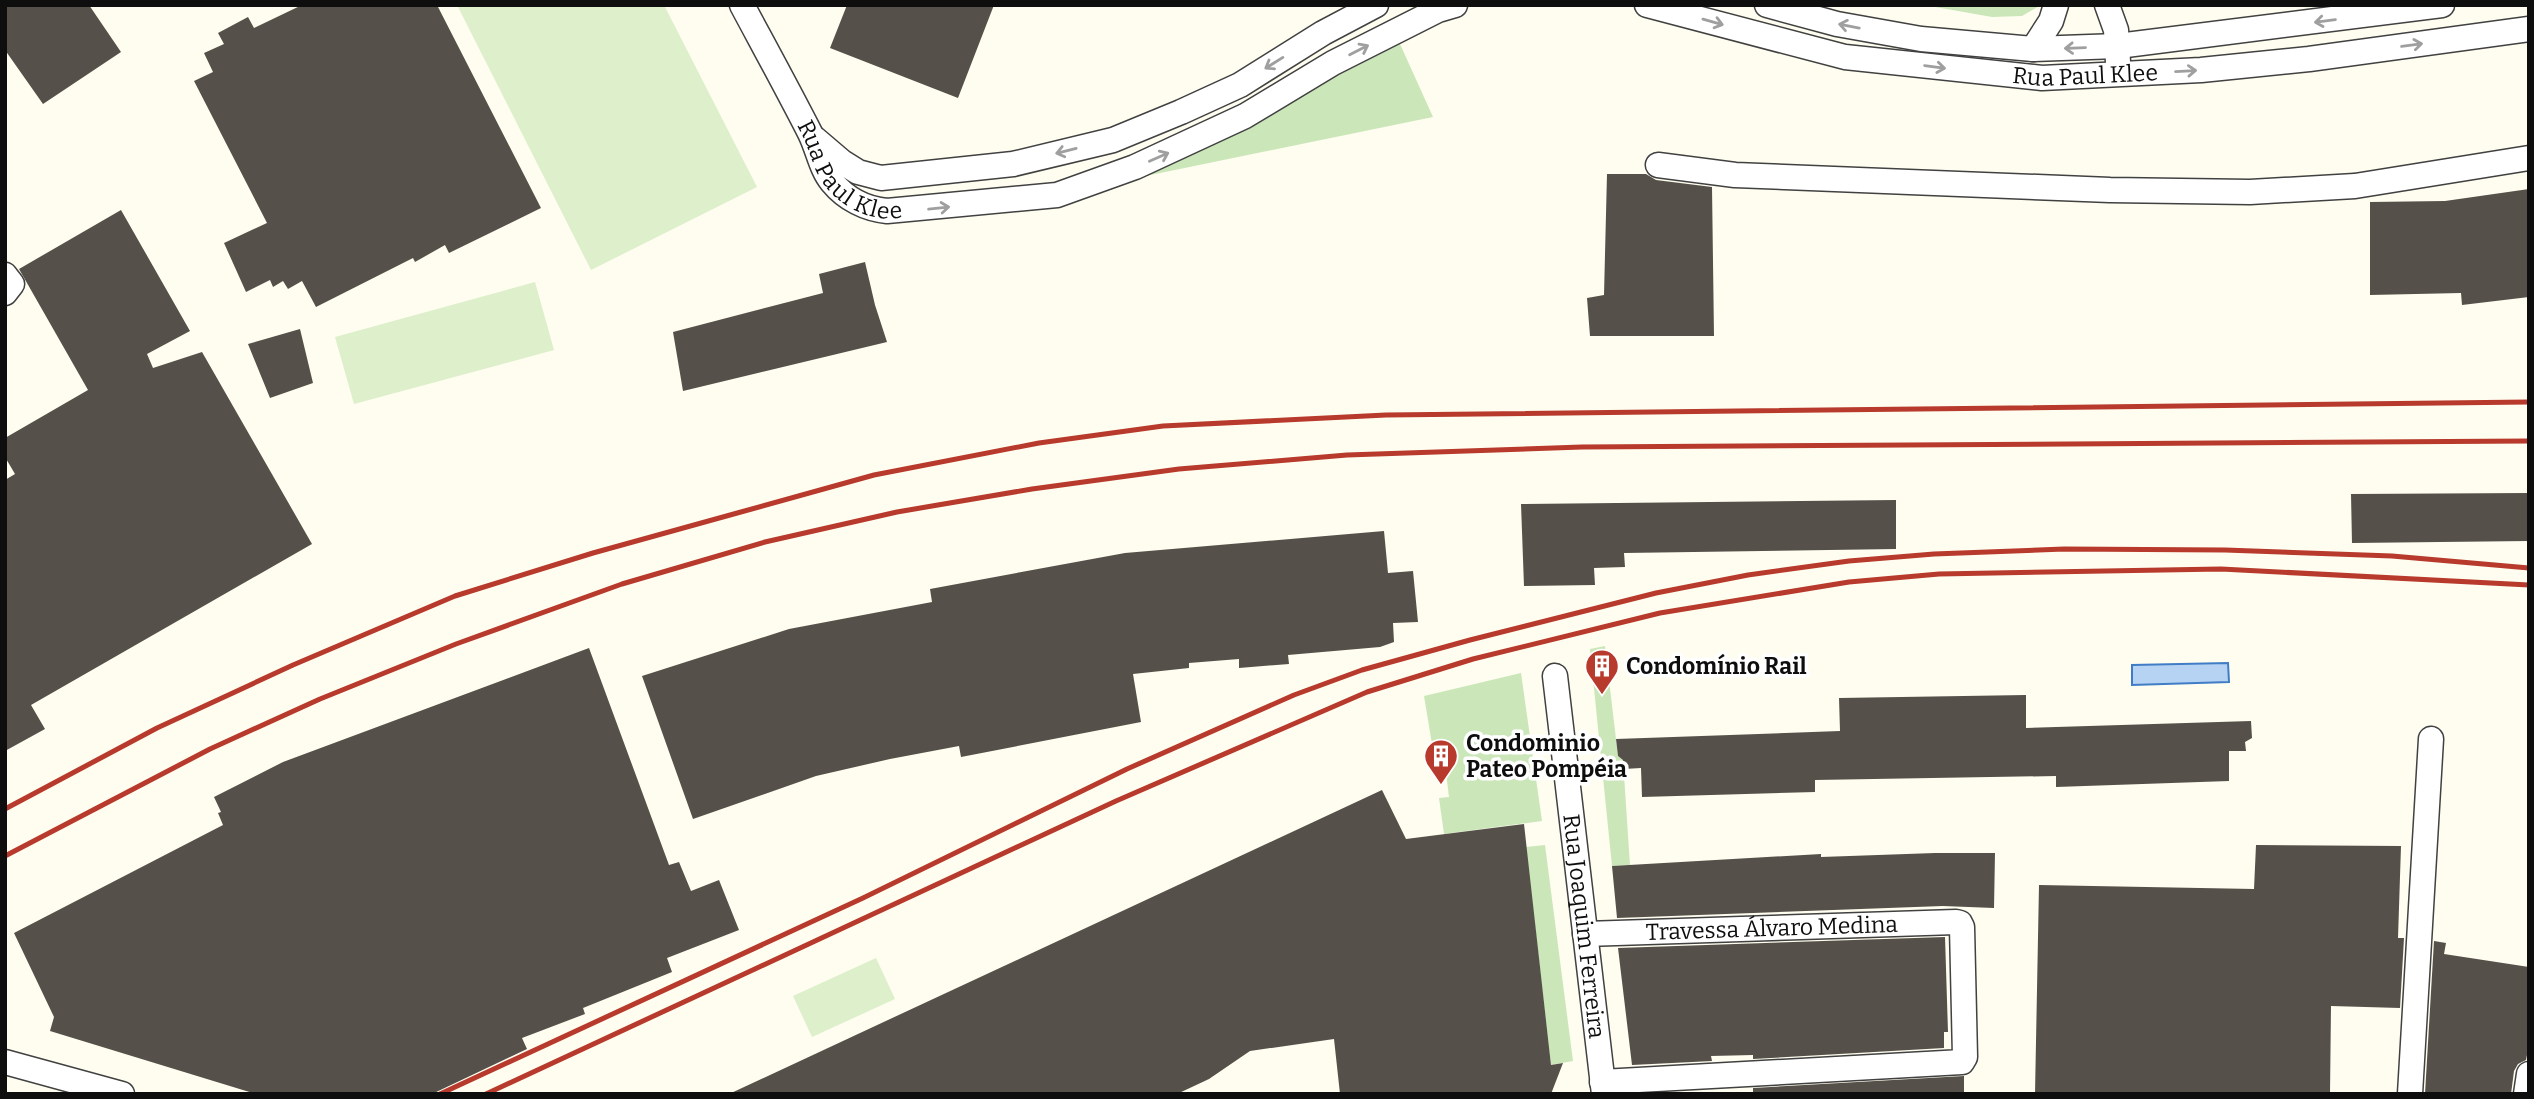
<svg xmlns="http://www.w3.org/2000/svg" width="2534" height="1099" font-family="Bitter,serif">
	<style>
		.green { fill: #cbe7ba }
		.pitch { fill: #ddefcb }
		.water { fill: #b6d3f3; stroke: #417dc6; stroke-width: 2 }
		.building { fill: #56504a }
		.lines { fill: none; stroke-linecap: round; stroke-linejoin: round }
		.minor-casing { stroke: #414141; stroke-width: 27 }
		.minor { stroke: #fff; stroke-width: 24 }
		.rail { stroke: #b73a2c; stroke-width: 5 }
		.oneway { stroke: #9f9f9f }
		.labels { text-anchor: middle; stroke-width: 7; stroke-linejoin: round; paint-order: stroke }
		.street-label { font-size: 23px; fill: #0e0e0e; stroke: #fff }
		.poi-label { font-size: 23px; font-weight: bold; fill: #0e0e0e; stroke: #fff; text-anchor: start }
	</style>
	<rect width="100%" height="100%" fill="#fefdef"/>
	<path class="green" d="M1924,5h117l-19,11 -30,1z
		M1400,44l33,73 -297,61z
		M1605,646l13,110 5,4 7,105 -18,1 -22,-217z
		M1521,673l21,148 -98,13 -5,-36 10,-1 -3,-24 -9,1 -13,-78z
		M1545,845l28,216 -22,4 -25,-218z"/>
	<path class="pitch" d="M457,5h207l93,182 -166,83z
		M535,282l19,68 -200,54 -19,-67z
		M876,958l19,41 -83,38 -19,-41z"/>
	<path class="water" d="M2228,663l1,19 -97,3v-20z"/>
	<path class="building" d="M5,5h84l32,47 -78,52 -38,-54z
		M302,5h135l104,203 -92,45 -4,-8 -30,17 -2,-4 -97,49 -14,-26 -14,8 -5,-8 -10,6 -3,-7 -24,12 -22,-49 43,-20 -73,-142 19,-9 -9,-19 20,-9 -6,-11 30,-16 6,11z
		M847,5h147l-36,93 -128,-50z
		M1607,174h39l10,6 56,7 2,149h-124l-3,-38 17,-3z
		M2529,189v108l-67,8 -1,-12 -91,2v-93l75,-1z
		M121,210l69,121 -43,23 6,14 49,-16 110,192 -281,161 14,24 -40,22v-271l10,-6 -10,-17v-19l83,-48 -69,-121z
		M865,262l10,43 12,37 -204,49 -10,-59 150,-39 -4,-19z
		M300,329l13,54 -43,15 -22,-54z
		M2529,493v48l-177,2 -1,-49z
		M1896,500v49l-272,4 1,14 -31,1 1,17 -71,1 -3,-82z
		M1384,531l4,42 25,-2 5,51 -25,1 1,19 -14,5 -92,8 1,9 -50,4v-9l-50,4v5l-56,6 8,48 -180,35 -2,-11 -69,13 -74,17 -123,43 -51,-143 147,-47 143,-27 -2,-13 195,-36z
		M589,648l80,217 10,-3 12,29 28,-11 20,50 -72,28 5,14 -89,36 2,6 -63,24 5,11 -95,45h-176l-206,-63 4,-14 -40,-84 209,-108 -5,-12 3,-1 -7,-15 69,-35z
		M2026,695v33l225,-7 1,17 -7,4 1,9h-17v30l-173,6v-11l-241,4v12l-173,5 -1,-29 -17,1 -1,-9 -5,-4 -2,-17 224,-8 -1,-33z
		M1382,790l24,49 118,-15 27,241 12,-2 -12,31h-211l-6,-55 -84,12 -41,28 -32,15h-448z
		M2256,845l145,1 -3,92h6l-4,70 -69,-2 -1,88h-295l4,-209 215,4z
		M1935,853h60l-1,55 -51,-2 -326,12 -5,-52 209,-12v3z
		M1945,937l3,95h-4v16l-191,11v-4l-42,1 1,5 -80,4 -14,-117z
		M2434,941l12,2 -2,11 85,13v78l-3,15 -8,4 -4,7 -3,23h-86z
		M1964,1076v18h-211v-6z"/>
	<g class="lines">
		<g class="minor-casing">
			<g id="minor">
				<path id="s1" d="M742,5c23,43 46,85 68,128 8,16 11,36 22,49 14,17 34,27 55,29l170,-16 78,-28 110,-51 88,-53 105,-53 17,-5"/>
				<path id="s2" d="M1647,5l198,52 197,21 159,-8 108,-11 220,-30"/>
				<path d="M1767,5l70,19 84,15 112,10 85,-3 324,-41"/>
				<path d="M2107,5l9,25 2,32"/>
				<path d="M2033,49l18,-28 5,-16"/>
				<path d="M815,139l27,23 16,10 23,6 132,-14 100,-24 68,-28 59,-27 83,-52 53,-28"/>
				<path d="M1658,165l77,10 375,15 140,2 105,-6 174,-28"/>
				<path d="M5,275l7,9 -7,9"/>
				<path id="s3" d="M1555,676l49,418"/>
				<path id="s4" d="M1585,934l371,-12 4,1 2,4 3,130 -3,5 -360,20"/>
				<path d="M5,1062l117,32"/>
				<path d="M2410,1094l21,-355"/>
				<path d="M2526,1094l3,-20"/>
			</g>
		</g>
		<use href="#minor" class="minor"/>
		<path class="rail" d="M5,809l152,-81 136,-63 162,-69 138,-43 281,-78 165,-32 124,-17 223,-11 1143,-13
			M5,856l205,-107 110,-50 136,-55 166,-60 143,-42 132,-30 135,-23 147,-20 168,-14 235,-8 947,-6
			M440,1094l423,-196 264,-129 167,-74 68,-25 108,-30 186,-47 92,-18 101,-14 85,-7 130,-5 161,1 167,6 137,12
			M486,1094l630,-293 251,-109 106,-33 187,-46 189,-31 90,-8 282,-5 308,16"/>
	</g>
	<defs><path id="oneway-shaft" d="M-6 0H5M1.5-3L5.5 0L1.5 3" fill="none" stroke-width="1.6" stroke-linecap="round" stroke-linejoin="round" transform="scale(1.75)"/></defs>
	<g class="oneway">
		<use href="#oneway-shaft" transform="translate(2325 21) rotate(173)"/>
		<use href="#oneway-shaft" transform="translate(1713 22) rotate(16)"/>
		<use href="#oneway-shaft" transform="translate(1849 26) rotate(-169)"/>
		<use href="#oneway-shaft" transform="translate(2412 45) rotate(-8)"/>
		<use href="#oneway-shaft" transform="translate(2075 48) rotate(178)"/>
		<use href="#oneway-shaft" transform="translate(1359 50) rotate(-27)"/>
		<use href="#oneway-shaft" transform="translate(1274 63) rotate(148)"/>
		<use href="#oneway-shaft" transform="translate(1935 67) rotate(8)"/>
		<use href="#oneway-shaft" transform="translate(2186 71) rotate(-3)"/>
		<use href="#oneway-shaft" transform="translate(1066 151) rotate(166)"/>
		<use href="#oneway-shaft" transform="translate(1159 157) rotate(-24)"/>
		<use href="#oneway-shaft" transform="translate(939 208) rotate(-6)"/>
	</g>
	<defs>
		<g id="building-pin" transform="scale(1.75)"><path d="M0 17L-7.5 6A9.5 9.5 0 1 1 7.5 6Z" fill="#b73a2c" stroke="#fff"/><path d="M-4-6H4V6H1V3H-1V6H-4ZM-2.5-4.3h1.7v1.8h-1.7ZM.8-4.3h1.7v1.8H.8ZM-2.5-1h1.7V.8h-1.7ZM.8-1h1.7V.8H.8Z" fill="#fff"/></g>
	</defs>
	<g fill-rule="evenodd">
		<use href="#building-pin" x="1602" y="666"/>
		<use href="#building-pin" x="1441" y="756"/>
	</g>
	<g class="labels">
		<g class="street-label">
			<text dy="8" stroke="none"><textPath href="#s2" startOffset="446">Rua Paul Klee</textPath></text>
			<text dy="8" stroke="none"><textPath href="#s1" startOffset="205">Rua Paul Klee</textPath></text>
			<text dy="8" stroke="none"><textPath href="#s3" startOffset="252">Rua Joaquim Ferreira</textPath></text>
			<text dy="8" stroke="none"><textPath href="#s4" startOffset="187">Travessa Álvaro Medina</textPath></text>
		</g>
		<g class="poi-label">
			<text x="1626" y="674">Condomínio Rail</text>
			<text x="1466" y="751">Condominio<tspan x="1466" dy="26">Pateo Pompéia</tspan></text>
		</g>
	</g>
	<rect width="2534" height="1099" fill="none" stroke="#0e0e0e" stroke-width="14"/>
</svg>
